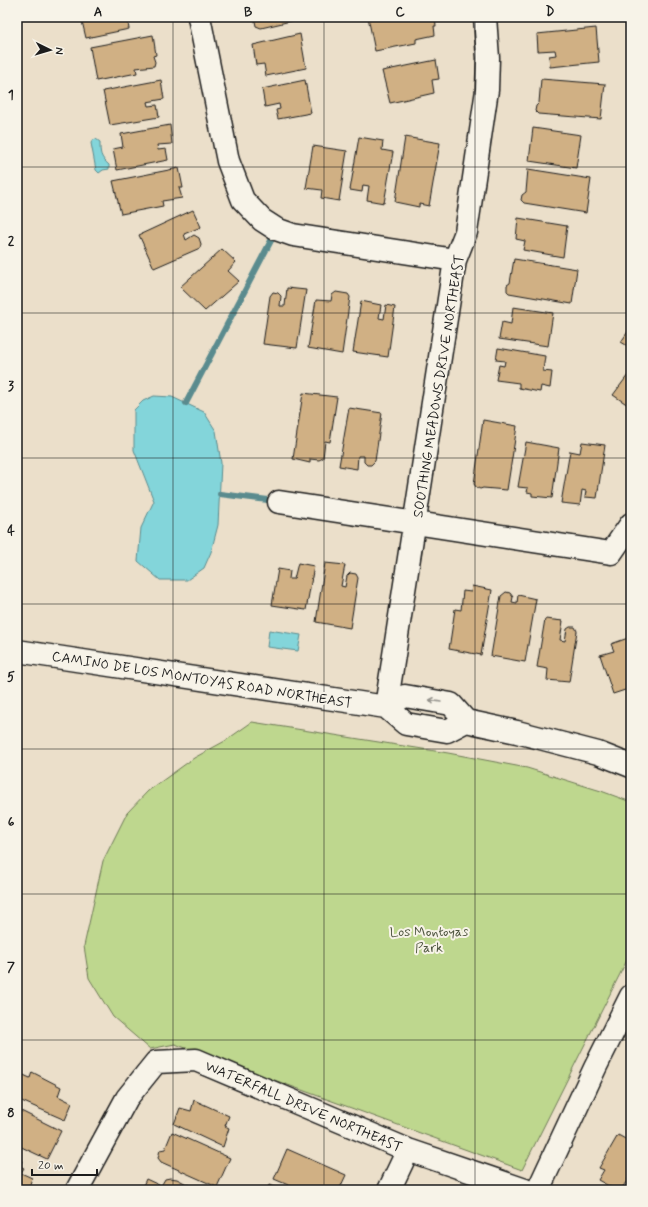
<svg xmlns="http://www.w3.org/2000/svg" width="648" height="1207" font-family="Mynerve,sans-serif">
	<style>
		.green { fill: #bed78e; stroke: #6d7a55 }
		.water { fill: #83d5da; stroke: #5a8b8e }
		.lines { fill: none; stroke-linecap: round; stroke-linejoin: round }
		.stream { stroke: #5a8b8e; stroke-width: 6 }
		.building { fill: #d0b084; stroke: #1c1c1c }
		.minor-casing { stroke: #1c1c1c; stroke-width: 25 }
		.minor { stroke: #f7f3e8; stroke-width: 22 }
		.oneway { stroke: #94928c }
		.grid { fill: none; stroke: #1c1c1c; stroke-width: 1; stroke-opacity: 0.55 }
		.labels { text-anchor: middle; stroke-width: 4; stroke-linejoin: round; paint-order: stroke }
		.street-label { font-size: 14px; fill: #1c1c1c; stroke: #f7f3e8 }
		.park-label { font-size: 14px; fill: #4d543e; stroke: #f7f3e8 }
		.neatline { fill: none; stroke: #1c1c1c; stroke-width: 1.5 }
		.grid-label { font-size: 13px; text-anchor: middle; font-weight: bold; fill: #1c1c1c }
	</style>
	<rect width="100%" height="100%" fill="#ebdfca"/>
	<filter id="ink" filterUnits="userSpaceOnUse"><feTurbulence type="fractalNoise" baseFrequency=".025" numOctaves="2"/><feDisplacementMap in="SourceGraphic" scale="8" xChannelSelector="R" yChannelSelector="G"/><feConvolveMatrix kernelMatrix="1 2 1 2 8 2 1 2 1" color-interpolation-filters="sRGB"/></filter>
	<g filter="url(#ink)">
		<path class="green" d="M252,722l196,31 79,15 74,23 30,11v150l-109,218 -347,-126 -25,5 -37,-32 -24,-39 -5,-32 19,-85 24,-48 21,-22 46,-33 31,-17z"/>
		<path class="water" d="M96,139l4,3c0,11 0,15 9,23v4l-6,1 -4,3 -3,-3 -5,-27 2,-3z
			M154,396l18,1 32,15 12,19 5,32 -3,62 -7,27 -7,16 -17,12h-27l-22,-19 3,-33 13,-27 -20,-51v-40l9,-9z
			M269,630l32,5 -3,16 -31,-4z"/>
		<g class="lines">
			<path class="stream" d="M186,403l89,-170
				M220,494l56,7"/>
		</g>
		<path class="building" d="M81,17h65v2l-18,4 1,6 -43,9z
			M260,17h48l-47,11 -5,-2 -1,-5 2,-3z
			M368,17h67l1,9h-2l1,9 -19,4v4l-41,8z
			M596,28l3,34 -49,5 -1,-11 7,-1 -1,-5 -17,1 -1,-17z
			M300,34l6,34 -40,8 -2,-12 -8,1 -3,-20z
			M153,35l3,20 -3,1 2,6 -1,4 -18,2 1,5 -41,8 -6,-34z
			M436,60l3,19 -7,1 2,13 -44,10 -8,-32z
			M541,79l64,5 -4,35 -63,-5 -3,-3 1,-5 3,-3z
			M161,80l3,19 -17,3 1,4 9,-1 2,12 -49,8 -7,-34z
			M305,80l6,33 -33,6 -2,-9 4,-1 -1,-5 -14,3 -3,-18z
			M170,125l2,19 -15,1 1,5 8,-1 2,11 -51,10 -4,-21 10,-2 -2,-13z
			M533,128l48,7 -5,33 -47,-7z
			M359,137l24,4 -1,9 11,2 -9,51 -17,-3 2,-14 -6,-1 -1,7 -12,-2z
			M405,137l35,6 -11,63 -10,-2v3l-24,-5z
			M313,146l34,5 -8,50 -18,-3 1,-8 -16,-2z
			M179,168l4,20h-4l3,10 -20,3 1,5 -42,8 -8,-33z
			M528,169l63,10 -5,34 -62,-10 -3,-3 1,-5 4,-3z
			M193,210l8,17 -17,7 2,6 8,-5 5,3 2,6 -1,4 -46,20 -15,-33z
			M518,218l49,8 -4,31 -40,-7 2,-9 -9,-2z
			M222,249l14,13 -8,9 11,10 -34,30 -25,-24z
			M514,259l63,10 -5,35 -63,-11 -2,-2v-6l3,-2z
			M287,288l19,2 -9,58 -34,-4 7,-48 3,-4 5,1 3,3 -1,10h5z
			M336,292l12,2 2,3 -8,57 -34,-6 8,-48 15,1 1,-6z
			M361,301l20,4 -2,13 5,1 2,-14 9,2 -7,50 -35,-5z
			M513,307l40,6 -5,33 -49,-7 3,-17 9,2z
			M631,327v21l-10,-6z
			M498,348l47,8 -2,15 9,1 -2,16 -9,-2 -1,6 -21,-4v-5l-23,-3 3,-15 5,1 1,-5 -9,-1z
			M631,371v36l-18,-12z
			M303,393l34,4 -7,45 -5,-1 -2,17 -4,2 -9,-1v4l-17,-4z
			M349,408l33,5 -7,48 -4,4h-4l-3,-3v-6h-6l-1,13 -18,-3z
			M483,420l34,6 -10,64 -24,-2 -3,1 -4,-2 -2,-3z
			M526,442l33,6 -7,50 -20,-2v-3l-5,-1 1,-4 -10,-1z
			M582,442l23,3 -8,53 -12,-1 1,-6 -4,-1 -2,15 -19,-2 9,-52 10,2z
			M298,563l16,3 -8,44 -34,-5 6,-36 12,2 -1,8h5z
			M325,563l20,2 -4,21 4,1 2,-11 3,-3 6,1 2,4 -8,50 -34,-6z
			M472,586l20,4 -11,65 -32,-6 6,-40 6,1 2,-19 8,1z
			M506,592l4,1 3,4 -1,5 5,1 1,-8 18,4 -11,63 -34,-6 10,-60z
			M545,619l18,2 -3,19 5,1 2,-12 3,-2h5l2,4 -8,51 -22,-2 1,-11 -11,-2z
			M631,637v51l-18,6 -13,-39 14,-4 -3,-7z
			M17,1072l13,6 2,-6 29,15 -3,9 14,7 -7,17 -48,-21z
			M194,1100l35,16 -4,10 4,2 -6,19 -49,-23 6,-16 11,3z
			M17,1109l44,22 -14,28 -30,-14z
			M172,1132l58,26 -13,29 -56,-25 -3,-4 2,-8 5,-1z
			M618,1135l13,7v32l-10,16h-5l-18,-10 6,-10 -5,-2z
			M287,1149l59,26 -7,15h-39l-26,-11z
			M17,1158l5,3 -2,5 4,2 -3,5 11,5 -4,12h-11z
			M170,1178l7,1 21,11h-57l5,-11 15,7 4,-7z
			M269,1185l12,5h-14z"/>
		<g class="lines">
			<g class="minor-casing">
				<path id="minor" d="M199,17l29,144 15,39 19,20 14,9 17,6 162,25
					M279,502l332,51 20,-29
					M17,651l369,56 20,17 41,7 19,-10
					M386,707l69,-447 11,-28 21,-142 1,-32 -3,-41
					M386,707l19,-11 46,8 15,17 51,11 81,21 33,13
					M77,1190l50,-92 29,-36 40,-2 212,90 117,40
					M389,1190l19,-40
					M538,1190l57,-122 36,-72"/>
			</g>
			<use href="#minor" class="minor"/>
		</g>
		<defs><path id="oneway-shaft" d="M-6 0H5M1.5-3L5.5 0L1.5 3" fill="none" stroke-width="1.6" stroke-linecap="round" stroke-linejoin="round"/></defs>
		<use class="oneway" href="#oneway-shaft" transform="translate(435 701) rotate(-170)"/>
	</g>
	<path class="grid" d="M173,17v1173M324,17v1173M475,17v1173M17,167h614M17,313h614M17,458h614M17,604h614M17,749h614M17,894h614M17,1040h614"/>
	<g class="labels">
		<g class="street-label">
			<text transform="translate(438 386) rotate(-81)" y="5">SOOTHING MEADOWS DRIVE NORTHEAST</text>
			<text transform="translate(202 679) rotate(9)" y="5">CAMINO DE LOS MONTOYAS ROAD NORTHEAST</text>
			<text transform="translate(304 1106) rotate(23)" y="5">WATERFALL DRIVE NORTHEAST</text>
		</g>
		<g class="park-label">
			<text x="429" y="936">Los Montoyas<tspan x="429" dy="16">Park</tspan></text>
		</g>
	</g>
	<rect width="648" height="1207" fill="none" stroke="#f7f3e8" stroke-width="44"/>
	<g transform="translate(50 50) rotate(95)" stroke="#f7f3e8" stroke-width="3" paint-order="stroke">
	<path d="M0-3L7 15L0 10L-7 15Z" fill="#1c1c1c"/>
	<text y="-6" font-size="11" font-weight="bold" text-anchor="middle" fill="#1c1c1c">N</text>
	</g>
	<path d="M32 1169v6h65v-6" fill="none" stroke="#1c1c1c" stroke-width="2"/>
	<text x="38" y="1169" font-size="12" fill="#1c1c1c" stroke="#f7f3e8" stroke-width="3" paint-order="stroke">20 m</text>
	<rect x="22" y="22" width="604" height="1163" class="neatline"/>
	<g class="grid-label">
		<text x="98" y="16">A</text>
		<text x="248" y="16">B</text>
		<text x="400" y="16">C</text>
		<text x="550" y="16">D</text>
		<text x="11" y="99">1</text>
		<text x="11" y="245">2</text>
		<text x="11" y="390">3</text>
		<text x="11" y="535">4</text>
		<text x="11" y="681">5</text>
		<text x="11" y="826">6</text>
		<text x="11" y="971">7</text>
		<text x="11" y="1117">8</text>
	</g>
</svg>
